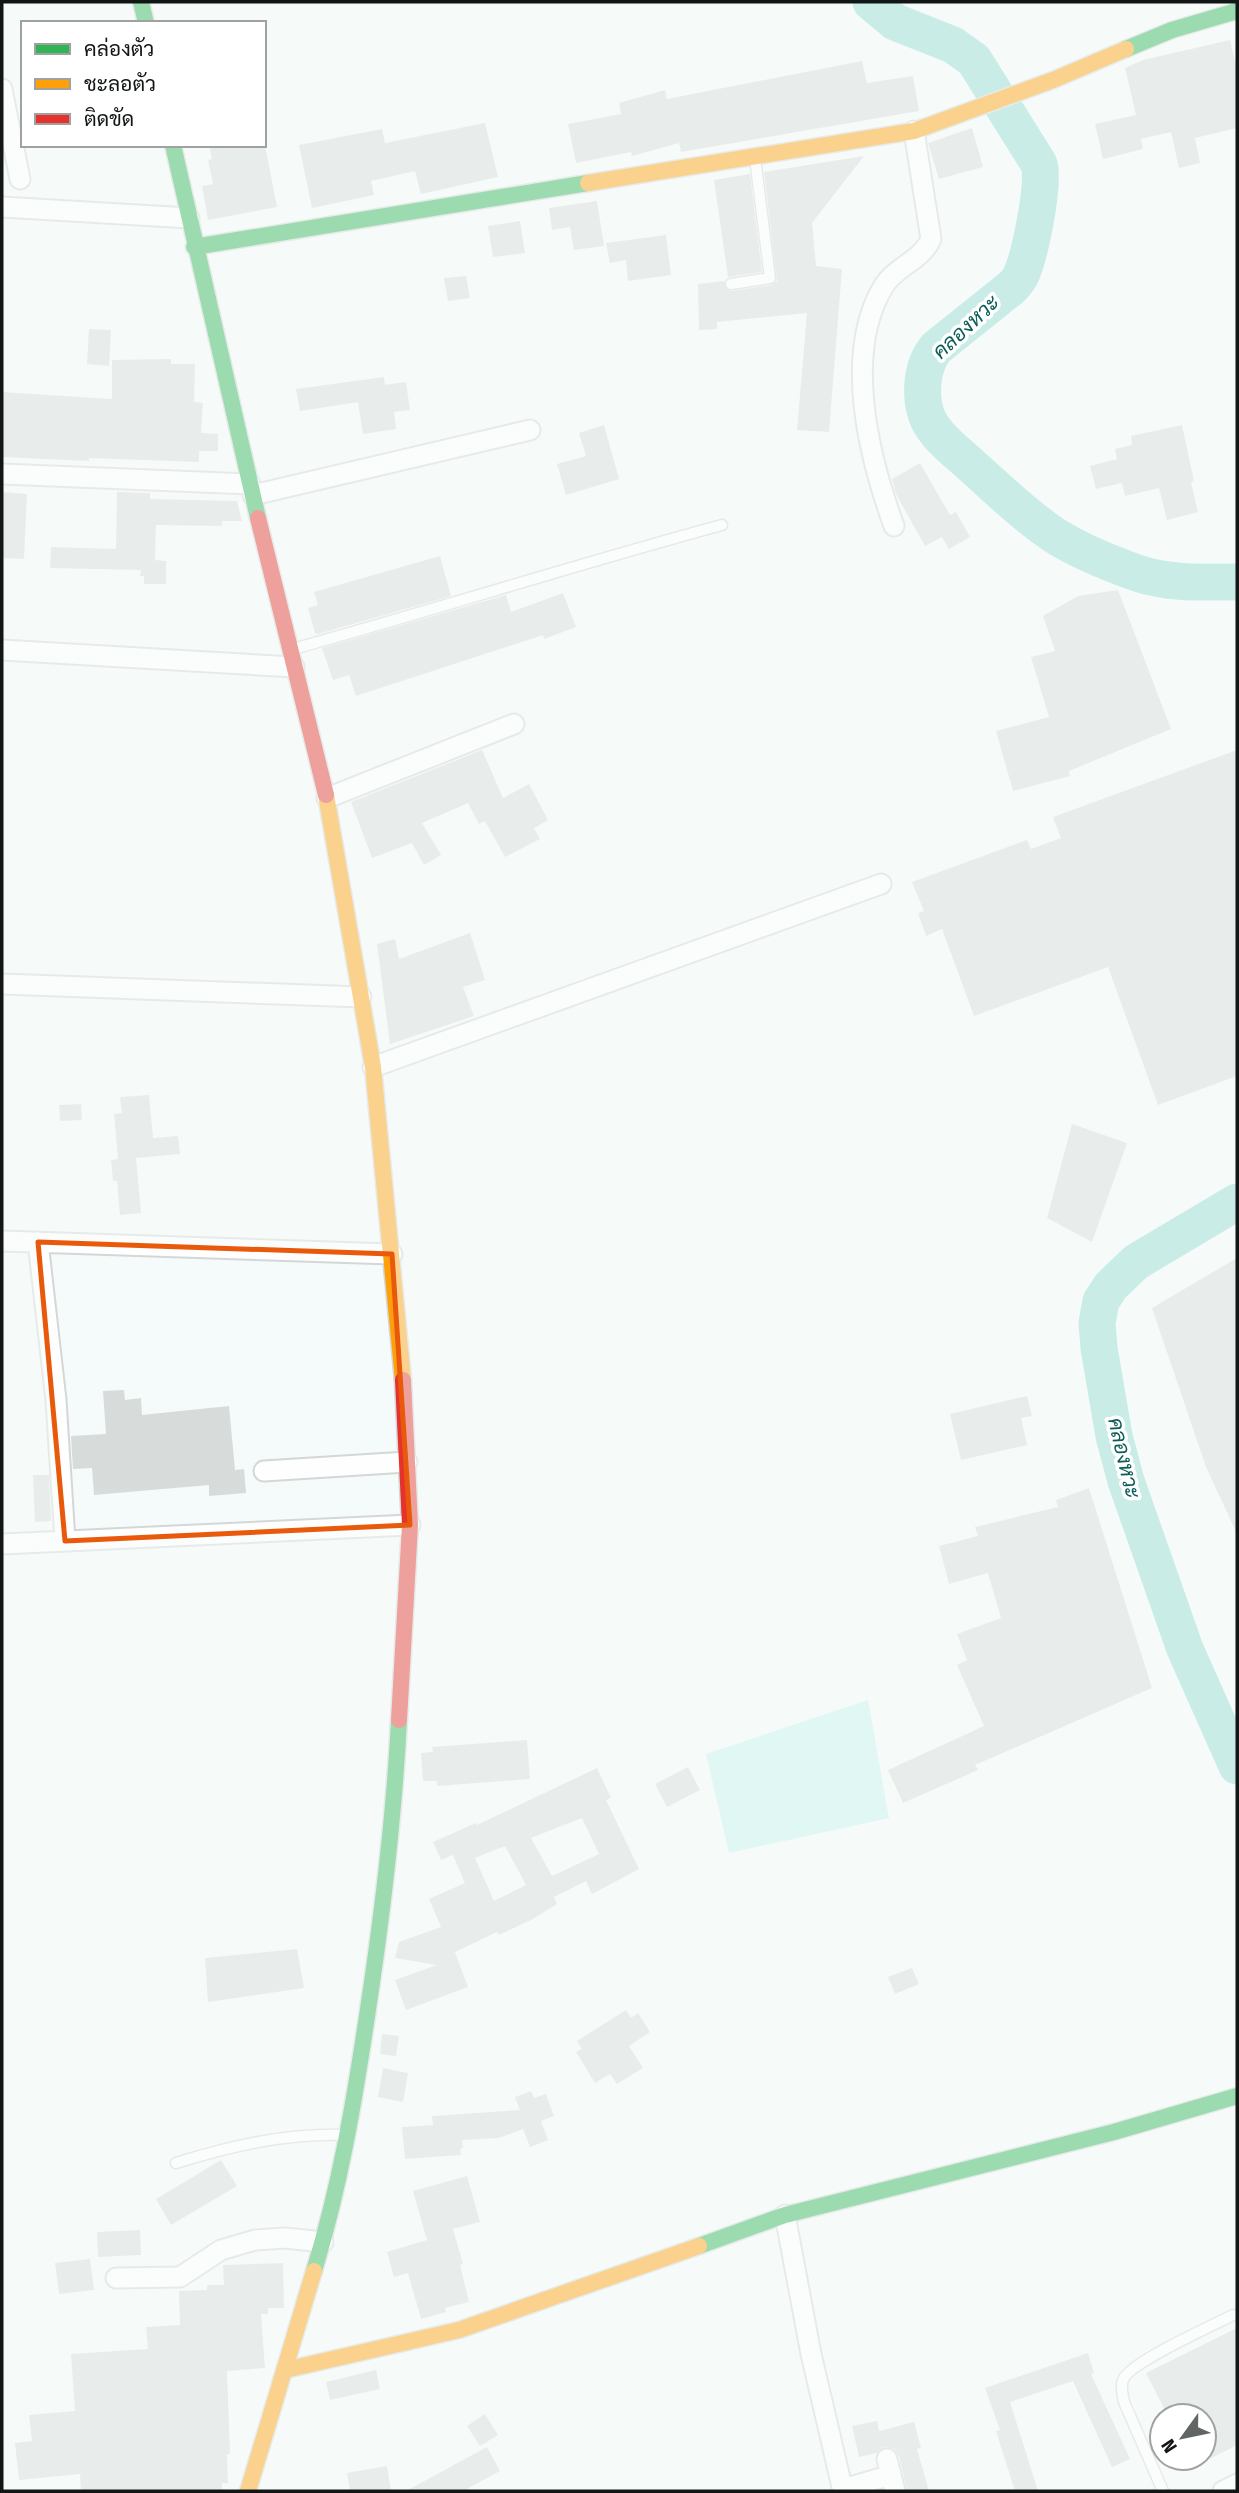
<svg xmlns="http://www.w3.org/2000/svg" width="1239" height="2493" font-family="'Fira Sans Condensed',Sarabun,sans-serif">
	<style>
		.green { fill: #c5f1eb }
		.lines { fill: none; stroke-linecap: round; stroke-linejoin: round }
		.river { stroke: #96d9d1; stroke-width: 37 }
		.building { fill: #d7dcdb; fill-rule: evenodd }
		.lane-casing { stroke: #d3d8d7; stroke-width: 13 }
		.street-casing { stroke: #d3d8d7; stroke-width: 23 }
		.fast-casing { stroke: #d3d8d7; stroke-width: 19 }
		.slow-casing { stroke: #d3d8d7; stroke-width: 19 }
		.jam-casing { stroke: #d3d8d7; stroke-width: 19 }
		.lane { stroke: #fefefe; stroke-width: 10 }
		.street { stroke: #fefefe; stroke-width: 19 }
		.fast { stroke: #30b455; stroke-width: 16 }
		.slow { stroke: #ff9f0a; stroke-width: 16 }
		.jam { stroke: #e5322d; stroke-width: 16 }
		.marked { fill: none; stroke: #e8590c; stroke-width: 5; stroke-linejoin: round }
		.labels { text-anchor: middle; stroke-width: 7; stroke-linejoin: round; paint-order: stroke }
		.water-label { font-size: 21px; font-style: italic; fill: #0b5d57; stroke: #fff }
	</style>
	<rect width="100%" height="100%" fill="#f5fbfa"/>
	<path class="green" d="M868,1700l21,118 -160,35 -23,-99z"/>
	<g class="lines">
		<path class="river" d="M871,2l24,20 58,23 21,15 65,104c6,19 -9,91 -18,111 -2,5 -6,9 -10,13l-75,60c-15,18 -17,50 -8,71 9,19 29,33 44,47 27,24 52,49 82,69 25,16 55,28 83,38 32,11 66,9 100,9
			M1237,1202l-101,60 -25,24 -10,15 -4,22 2,25 15,88 12,45 59,168 52,117"/>
	</g>
	<path class="building" d="M1230,40l7,29v59l-42,10 5,25 -21,5 -8,-36 -30,7 2,10 -40,10 -8,-35 41,-9 -11,-47 18,-8z
		M862,61l5,22 46,-7 6,35 -238,41 -2,-9 -47,13 -1,-4 -55,11 -8,-39 53,-10 -2,-11 46,-13 2,9z
		M485,123l13,54 -77,17 -6,-23 -44,10 3,14 -62,13 -13,-63 83,-16 3,14z
		M972,128l11,39 -44,12 -11,-36z
		M209,145h56l12,62 -69,13 -6,-34 11,-2 -5,-24 4,-1z
		M864,156l-52,67 4,43 26,3 -13,163 -32,-2 10,-117 -90,9v7l-18,1 -1,-46 26,-3 2,8 6,2 39,-6 6,-4 -13,-109z
		M750,174l12,98 -34,5 -14,-97z
		M597,201l7,45 -30,4 -4,-23 -18,3 -3,-22z
		M520,221l5,32 -32,4 -5,-31z
		M666,235l5,40 -43,6 -2,-21 -16,3 -4,-20z
		M466,276l4,22 -22,3 -4,-23z
		M89,329l22,1 -2,36 -22,-2z
		M171,359v5h24l-1,38 9,1 -2,30 17,1v17h-19v11l-110,-4v3l-87,-4v-65l110,7v-39z
		M384,377l1,8 21,-3 4,28 -16,2 2,17 -33,5 -5,-32 -58,9 -4,-22z
		M604,425l15,54 -53,16 -9,-31 29,-8 -7,-23z
		M1182,425l12,56 -3,1 7,30 -31,8 -8,-32 -34,8 -3,-13 -26,6 -6,-23 27,-7 -2,-10 17,-4 -1,-9z
		M920,463l30,52 6,-3 14,25 -21,12 -7,-12 -17,9 -29,-52 -4,-15z
		M2,492l25,2 -3,65 -22,-1z
		M117,492l33,1v6l87,2 5,20h-20v5l-66,-1 -1,35 11,1v23h-22v-8h-4l1,-6 -91,-2 1,-21 65,2z
		M440,556l11,40 -133,38 -3,-1 -7,-25 10,-3 -4,-13z
		M1118,590l53,139 -102,42 1,5 -57,15 -17,-60 53,-14 -18,-60 24,-6 -12,-35 35,-20z
		M563,593l13,34 -32,12 -1,-4 -187,61 -7,-21 -16,5 -11,-32 184,-53 5,17z
		M482,750l21,48 26,-14 19,36 -14,8 6,11 -35,18 -20,-36 -6,3 -11,-21 -46,20 19,32 -17,10 -12,-22 -40,15 -21,-56z
		M1237,750v326l-79,29 -50,-138 -134,49 -32,-87 -16,7 -8,-23 6,-2 -12,-29 115,-42 4,9 30,-11 -8,-21z
		M470,933l15,47 -22,7 11,29 -84,28 -13,-100 18,-5 4,20z
		M149,1095l4,43 25,-2 2,18 -44,4 5,55 -21,2 -3,-34h-4l-2,-21 7,-1 -4,-45 8,-1 -2,-16z
		M81,1104l1,16 -22,1 -1,-16z
		M1072,1124l55,19 -35,99 -45,-24z
		M1237,1258v276l-31,-67 -54,-159z
		M124,1390l1,10 16,-2 1,17 87,-9 6,64 9,-1 2,24 -37,3v-11l-115,10 -2,-27 -19,1 -2,-33 35,-2 -3,-43z
		M1027,1396l5,20 -11,2 6,27 -66,15 -11,-46z
		M33,1475h16l2,46 -16,1z
		M1089,1488l63,200 -177,77 3,5 -75,33 -15,-33 96,-44 -27,-61 10,-5 -10,-26 44,-16 -13,-45 -39,11 -10,-38 39,-10 -3,-9 83,-20 -2,-7z
		M527,1740l3,39 -93,7v-5h-14l-2,-28 12,-1 -1,-5z
		M688,1767l12,23 -33,17 -12,-23z
		M597,1768l14,30 -5,2 33,69 -47,25 -6,-13 -32,16 3,7 -24,15 -34,16 -2,-3 -42,20 13,35 -62,23 -11,-30 42,-15 -42,-7 4,-16 42,-15 -12,-28 36,-16 -12,-28 -12,5 -8,-18 43,-19 1,2zM582,1818l17,36 -47,22 -21,-38zM505,1846l21,39 -32,16 -19,-43z
		M297,1949l7,39 -96,14 -3,-44z
		M912,1968l7,16 -24,10 -7,-17z
		M626,2010l5,8 7,-5 12,19 -21,14 14,22 -26,16 -7,-10 -15,9 -19,-31 6,-3 -5,-8z
		M382,2034l17,2 -3,20 -16,-2z
		M383,2068l25,5 -5,29 -25,-5z
		M531,2091l3,7 12,-4 8,22 -13,5 7,19 -18,7 -7,-18 -24,9 -37,2 1,8 -3,1 1,6 -56,4 -3,-32 31,-2 -1,-9 88,-6 -5,-13z
		M221,2160l16,26 -66,39 -15,-26z
		M467,2176l13,46 -27,7 10,35 -3,1 9,37 -24,6 1,4 -25,7 -13,-46 -14,4 -7,-25 40,-12 -14,-49z
		M140,2230l1,25 -43,2 -1,-25z
		M90,2259l4,31 -35,4 -4,-31z
		M283,2263l1,45h-16v6h-7l4,54 -38,3 3,83h-3l1,29h-6v8h-141l-1,-17 -61,6 -4,-37 17,-2 -3,-26 46,-4 -4,-57 77,-5 -2,-22 34,-2 -1,-34 28,-1v-5h17l-1,-20z
		M1237,2328v117l-33,17v-46h-36l-22,-43z
		M1088,2353l6,20 -3,1 39,85 -18,8 -39,-86 -63,21 28,89h-23l-19,-60 4,-1 -15,-42z
		M376,2370l4,19 -50,11 -4,-18z
		M485,2414l13,21 -18,11 -13,-20z
		M877,2421l2,10 35,-9 7,26 -4,1 12,42h-22l-8,-35 -5,-7 -9,-2 -8,6 -18,4 -7,-31z
		M487,2447l13,24 -37,20h-57z
		M387,2466l4,25h-41l-3,-18z"/>
	<g class="lines">
		<g class="lane-casing">
			<path id="lane" d="M731,284l39,-6 -15,-120
				M293,649c144,-40 285,-85 429,-124
				M176,2163c55,-17 110,-30 169,-28
				M1163,2491l-39,-89c-1,-7 -4,-15 -1,-22 5,-17 91,-55 110,-65"/>
		</g>
		<g class="street-casing">
			<path id="street" d="M2,89l18,90
				M2,207l187,11
				M2,474l248,10
				M253,495l277,-65
				M894,526c-25,-69 -52,-175 -9,-242 12,-18 37,-24 46,-45l-17,-108
				M2,650l292,17
				M327,798l187,-74
				M2,984l359,13
				M373,1067l508,-183
				M2,1241l390,13
				M38,1242l18,158 9,141
				M264,1471l143,-9
				M2,1544l408,-19
				M785,2215l26,139 32,137
				M116,2278l64,-1 41,-27 34,-10 30,-2 38,4
				M887,2459l8,32
				M843,2489l48,-14
				M1223,2491l14,-7"/>
		</g>
		<g class="fast-casing">
			<path id="fast" d="M141,2l5,21
				M1126,49l46,-19 65,-19
				M173,145l85,373
				M194,247l394,-64
				M699,2246l86,-31 329,-83 123,-36
				M314,2271c26,-85 40,-168 53,-255 15,-98 27,-197 32,-296"/>
		</g>
		<g class="slow-casing">
			<path id="slow" d="M588,183l326,-52 139,-51 73,-31
				M326,795l47,272 30,313
				M285,2370l174,-40 240,-84
				M248,2491l66,-220"/>
		</g>
		<g class="jam-casing">
			<path id="jam" d="M258,518l68,277
				M399,1720l11,-195 -7,-145"/>
		</g>
		<use href="#lane" class="lane"/>
		<use href="#street" class="street"/>
		<use href="#fast" class="fast"/>
		<use href="#slow" class="slow"/>
		<use href="#jam" class="jam"/>
	</g>
	<path d="M0 0H1239V2493H0ZM38,1242l354,12 18,271 -345,16z" fill="#f5fbfa" fill-opacity=".55" fill-rule="evenodd"/>
	<path class="marked" d="M38,1242l354,12 18,271 -345,16z"/>
	<g class="labels">
		<g class="water-label">
			<text transform="translate(966 327) rotate(-43)" y="7">คลองหวะ</text>
			<text transform="translate(1124 1458) rotate(77)" y="7">คลองหวะ</text>
		</g>
	</g>
	<rect width="1239" height="2493" fill="none" stroke="#121615" stroke-width="7"/>
	<rect x="21" y="21" width="245" height="126" fill="#ffffff" stroke="#a0a2a1" stroke-width="2"/>
	<rect x="35" y="44" width="35" height="10" fill="#30b455" stroke="#a0a2a1" stroke-width="2"/>
	<text x="84" y="56" font-size="21" fill="#121615">คล่องตัว</text>
	<rect x="35" y="79" width="35" height="10" fill="#ff9f0a" stroke="#a0a2a1" stroke-width="2"/>
	<text x="84" y="91" font-size="21" fill="#121615">ชะลอตัว</text>
	<rect x="35" y="114" width="35" height="10" fill="#e5322d" stroke="#a0a2a1" stroke-width="2"/>
	<text x="84" y="126" font-size="21" fill="#121615">ติดขัด</text>
	<g transform="translate(1183 2437) rotate(237)"><circle r="33" fill="#ffffff" stroke="#a0a2a1" stroke-width="2"/>
	<path d="M0-5L12 26L0 18L-12 26Z" fill="#616665"/>
	<text y="-10" font-size="19" font-weight="bold" text-anchor="middle" fill="#121615">N</text>
	</g>
</svg>
